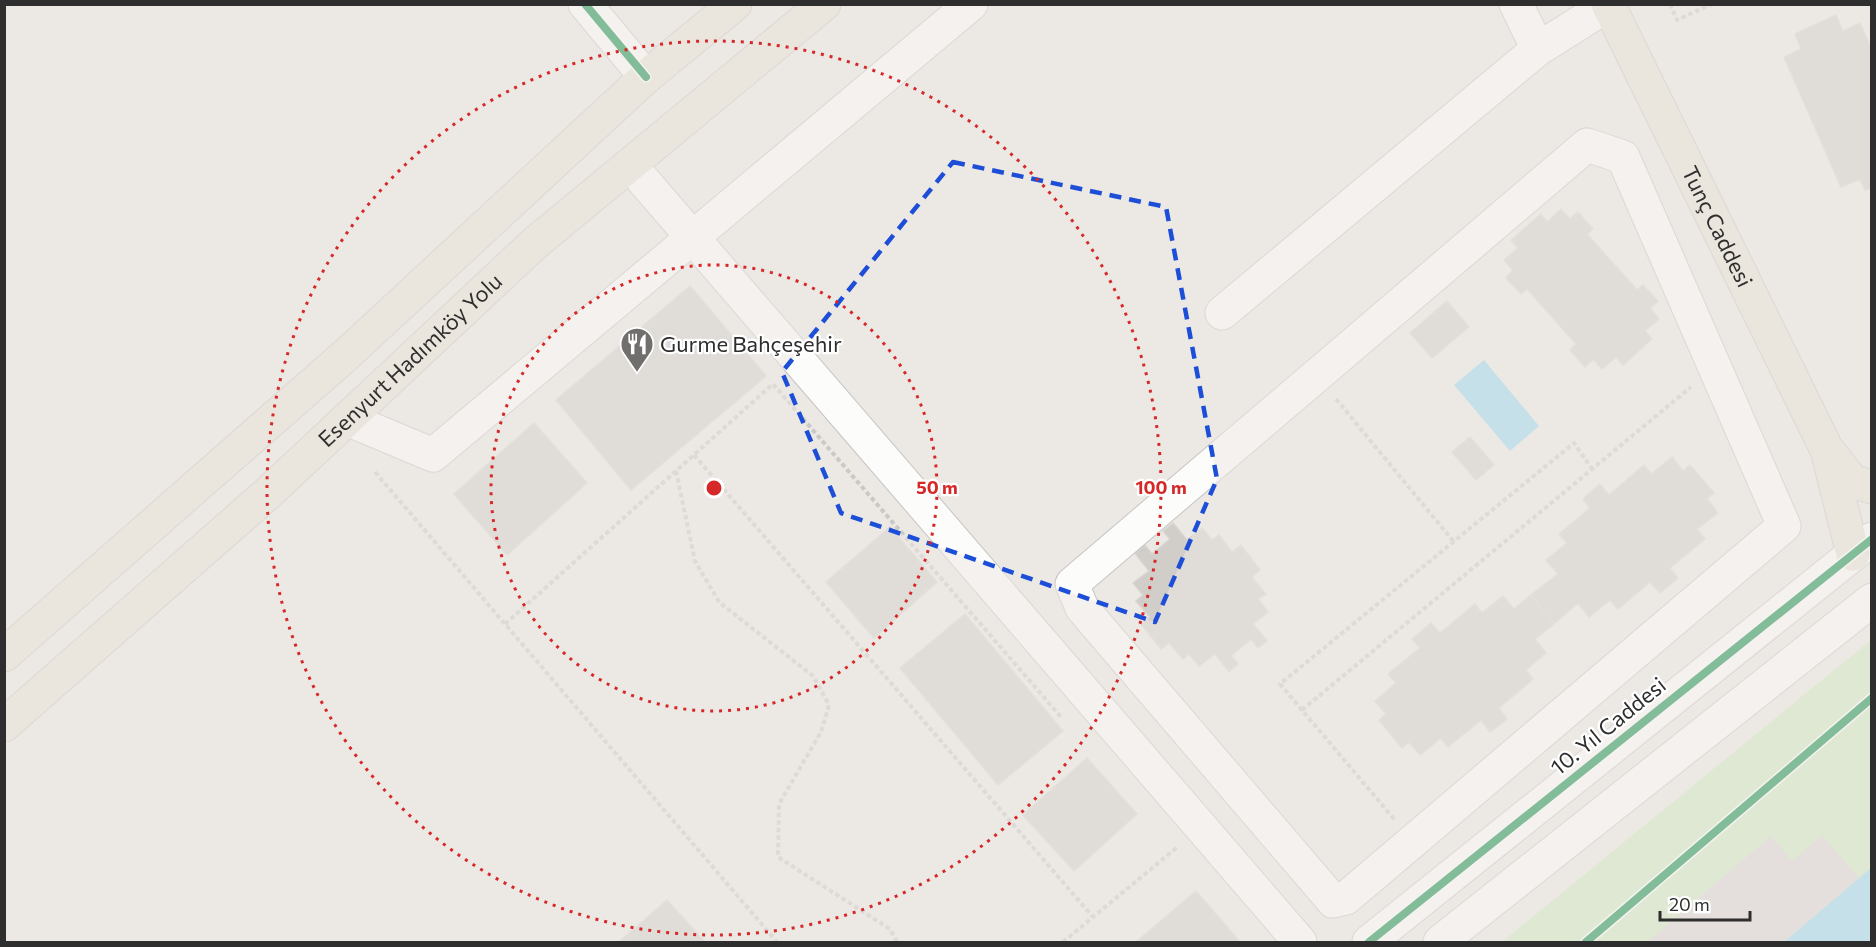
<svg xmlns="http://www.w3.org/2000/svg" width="1876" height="947" font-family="Commissioner,sans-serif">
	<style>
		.green { fill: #cee8bc }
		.plaza { fill: #dad6d2 }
		.water { fill: #95d8ef }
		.building { fill: #d1ceca; stroke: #d7d4d0; stroke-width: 1.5 }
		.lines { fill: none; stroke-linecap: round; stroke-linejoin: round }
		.minor-casing { stroke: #c6c5c5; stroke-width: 35 }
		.major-casing { stroke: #c6c5c4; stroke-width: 35 }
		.path { stroke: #c9c9c8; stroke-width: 4; stroke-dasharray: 4.5 3; stroke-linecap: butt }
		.minor { stroke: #fcfcfb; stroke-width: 33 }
		.major { stroke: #e9e4d6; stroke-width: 33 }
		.cycleway-casing { stroke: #fff; stroke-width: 11 }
		.cycleway { stroke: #00873e; stroke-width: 8 }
		.marked { fill: none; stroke: #1d4ed8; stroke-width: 4.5; stroke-dasharray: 12 8; stroke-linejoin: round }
		.ring { fill: none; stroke: #d62828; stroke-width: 3; stroke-dasharray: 3 6 }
		.labels { text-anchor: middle; stroke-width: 4.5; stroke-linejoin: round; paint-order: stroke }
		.street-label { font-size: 22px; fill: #2e2e2e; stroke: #fff }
		.poi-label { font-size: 22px; fill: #2e2e2e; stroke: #fff; text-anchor: start }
		.centre { fill: #d62828; stroke: #fff; stroke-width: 3 }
		.ring-label { font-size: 18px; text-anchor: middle; font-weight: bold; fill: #d62828; stroke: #fff; stroke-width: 4.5; stroke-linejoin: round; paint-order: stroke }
	</style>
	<rect width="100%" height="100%" fill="#ece8e4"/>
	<path class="green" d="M1871,640v302h-369z"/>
	<path class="plaza" d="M1822,835l37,43 -75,64h-137l124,-106 21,25z"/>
	<path class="water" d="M1484,360l55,66 -29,25 -56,-66z
		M1871,868v74h-87z"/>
	<path class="building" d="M1836,15l7,16 17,-8 12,27v138l-7,2 -5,-11 -19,8 -57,-130 17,-8 -6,-15z
		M1561,209l9,10 8,-7 15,17 -6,5 50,56 6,-5 15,16 -8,7 9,11 -14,12 7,8 -29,26 -7,-8 -14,12 -9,-10 -8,8 -15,-17 6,-6 -49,-55 -6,5 -15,-16 7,-8 -9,-10 14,-12 -7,-8 30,-26 6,8z
		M690,286l76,90 -135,114 -75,-90z
		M1447,301l22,26 -37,31 -22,-25z
		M534,423l53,60 -80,72 -53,-61z
		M1470,437l24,28 -18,15 -24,-28z
		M1672,457l11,14 7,-6 24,28 -7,6 11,14 -21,16 8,10 -35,29 8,10 -18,15 -10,-11 -32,27 -8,-9 -21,17 -11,-14 -24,21 -23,-29 27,-21 -12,-14 21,-17 -8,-9 31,-26 -7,-9 17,-15 9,11 35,-30 7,9z
		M1173,523l14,17 15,-12 10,12 7,-5 13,17 9,-7 19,25 -8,7 14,17 -8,5 10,13 -15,12 14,17 -9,7 -7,-9 -20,17 7,8 -9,8 -14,-18 -16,12 -10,-12 -6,5 -14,-16 -8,6 -20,-25 9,-7 -14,-16 7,-6 -10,-12 16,-12 -14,-18 10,-8 7,9 18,-15 -7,-8z
		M890,527l47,55 -63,56 -48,-56z
		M1531,595l23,29 -19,15 11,14 -20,17 7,9 -34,29 8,11 -17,13 -9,-12 -33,27 -7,-9 -21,17 -11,-13 -7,6 -23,-28 7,-6 -11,-13 21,-18 -8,-9 32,-26 -8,-9 19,-16 9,10 35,-29 7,9 21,-17 11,13z
		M965,614l98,117 -65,54 -98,-117z
		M1087,758l50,56 -63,57 -51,-56z
		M1196,891l44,51h-104z
		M667,900l38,42h-86z"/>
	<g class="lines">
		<g class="minor-casing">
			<path id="minor" d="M585,4l61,73
				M1538,49l70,-44
				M1587,145l36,12 161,369 -438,372 -13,3 -251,-293 -10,-24z
				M630,165l670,777
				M1222,313l316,-264 -22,-45
				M347,419l86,36 538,-451
				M1369,942l503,-403
				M1440,942l432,-342"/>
		</g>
		<g class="major-casing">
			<g id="major">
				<path id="s1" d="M1608,4l218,444 26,33 20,6"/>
				<path d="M1829,458l24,96"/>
				<path d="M4,655l343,-301 299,-277 89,-73"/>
				<path id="s2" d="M4,725l263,-231 267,-250 290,-240"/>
			</g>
		</g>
		<path class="path" d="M1670,4l7,16 35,-16
			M1336,399l118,143
			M694,455l399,462
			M676,471l19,90 24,41 94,74 16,29 -8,27 -42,72 -1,53 112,72 7,13
			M375,472l402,470
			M505,624l268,-240 288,333
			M1302,710l389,-323
			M1394,819l-114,-135 294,-241 18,26
			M1063,942l112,-93 -3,-3"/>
		<use href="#minor" class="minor"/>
		<use href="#major" class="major"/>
		<g class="cycleway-casing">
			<path id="cycleway" d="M585,4l61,73
				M1369,942l503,-403
				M1586,942l286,-244"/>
		</g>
		<use href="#cycleway" class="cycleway"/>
	</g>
	<path d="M0 0H1876V947H0ZM953,162l213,45 51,272 -62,143 -314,-109 -59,-141z" fill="#ece8e4" fill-opacity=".55" fill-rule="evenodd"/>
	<path class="marked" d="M953,162l213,45 51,272 -62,143 -314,-109 -59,-141z"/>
	<g class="ring">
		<circle cx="714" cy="488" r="223"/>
		<circle cx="714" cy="488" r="447"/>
	</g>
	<defs>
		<g id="restaurant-pin" transform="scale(1.725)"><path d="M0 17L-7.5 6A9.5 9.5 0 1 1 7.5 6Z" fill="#706f6e" stroke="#fff"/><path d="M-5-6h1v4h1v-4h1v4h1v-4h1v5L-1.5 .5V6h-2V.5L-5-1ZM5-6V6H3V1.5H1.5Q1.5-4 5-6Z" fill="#fff"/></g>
	</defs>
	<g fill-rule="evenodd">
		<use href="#restaurant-pin" x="637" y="344"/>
	</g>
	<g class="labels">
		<g class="street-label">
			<text dy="8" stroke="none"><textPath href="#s1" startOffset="248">Tunç Caddesi</textPath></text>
			<text dy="8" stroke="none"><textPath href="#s2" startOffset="546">Esenyurt Hadımköy Yolu</textPath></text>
			<text transform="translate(1608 726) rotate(-39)" y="8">10. Yıl Caddesi</text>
		</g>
		<g class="poi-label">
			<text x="660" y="352">Gurme Bahçeşehir</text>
		</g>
	</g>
	<circle cx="714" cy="488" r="9" class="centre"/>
	<g class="ring-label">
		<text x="937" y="494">50 m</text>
		<text x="1161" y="494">100 m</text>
	</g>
	<rect width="1876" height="947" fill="none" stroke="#2e2e2e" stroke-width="12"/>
	<path d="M1660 911v9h90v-9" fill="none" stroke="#2e2e2e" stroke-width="3"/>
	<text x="1669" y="911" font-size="18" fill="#2e2e2e" stroke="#ffffff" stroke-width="4.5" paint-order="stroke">20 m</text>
</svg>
